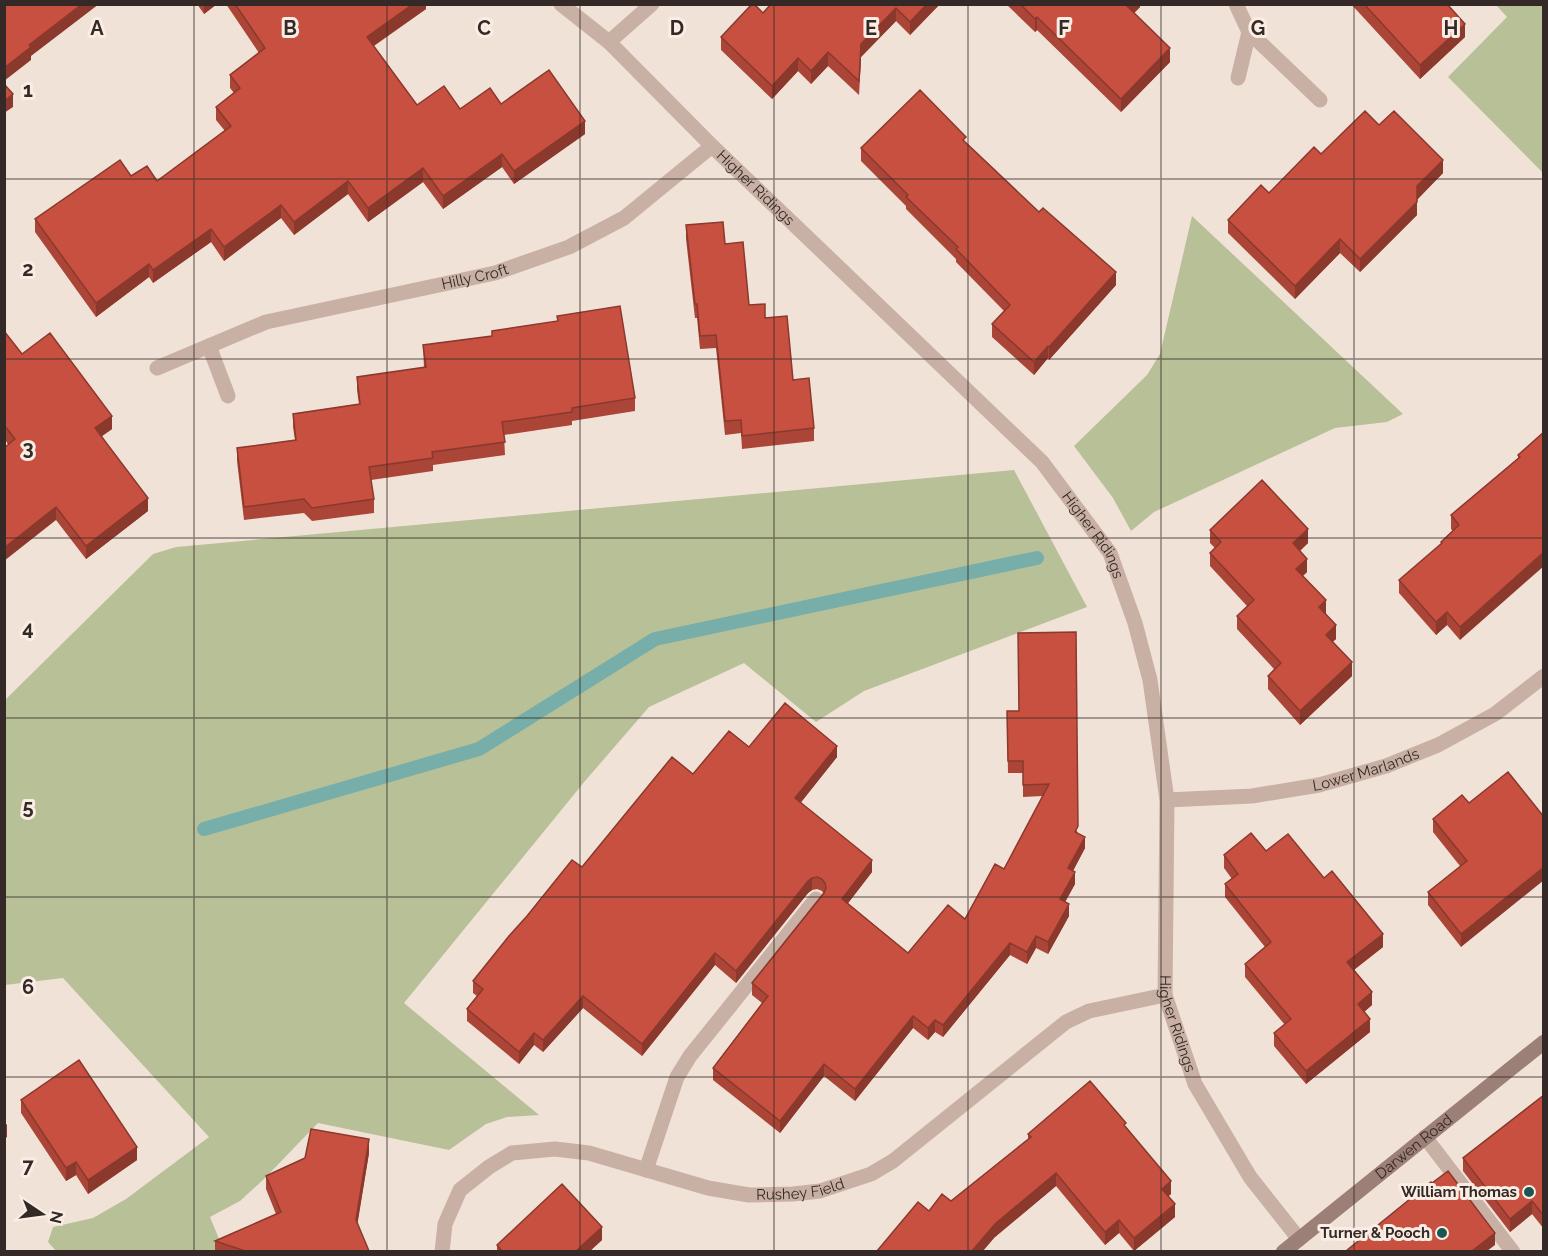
<svg xmlns="http://www.w3.org/2000/svg" width="1548" height="1256" font-family="Raleway,sans-serif">
	<style>
		.green { fill: #b8c098 }
		.lines { fill: none; stroke-linecap: round; stroke-linejoin: round }
		.stream { stroke: #77aea9; stroke-width: 14 }
		.lane { stroke: #c9b0a4; stroke-width: 15 }
		.street { stroke: #c9b0a4; stroke-width: 15 }
		.secondary { stroke: #9c7f76; stroke-width: 15 }
		.wall { fill: #ab4537 }
		.shaded-wall { fill: #8b382d }
		.building { fill: #c75040; stroke: #8b382d; stroke-width: 1.5 }
		.grid { fill: none; stroke: #342926; stroke-width: 1.5; stroke-opacity: 0.55 }
		.poi-dot { fill: #1b5652; stroke: #f9ede4; stroke-width: 2 }
		.labels { text-anchor: middle; stroke-width: 6; stroke-linejoin: round; paint-order: stroke }
		.street-label { font-size: 15px; fill: #342926; stroke: #f9ede4 }
		.poi-label { font-size: 15px; font-weight: bold; fill: #342926; stroke: #f9ede4; text-anchor: end }
		.grid-label { font-size: 20px; text-anchor: middle; font-weight: bold; fill: #342926; stroke: #f9ede4; stroke-width: 6; stroke-linejoin: round; paint-order: stroke }
	</style>
	<rect width="100%" height="100%" fill="#f1e2d8"/>
	<path class="green" d="M1496,5h47v168l-95,-96 59,-60z
		M1192,216l211,198 -16,8 -52,6 -181,84 -23,19 -18,-33 -39,-52 73,-71 13,-21z
		M1014,470l73,137 -223,84 -48,31 -72,-59 -95,44 -64,74 -181,222 135,112 -32,2 -21,7 -37,26 -131,-27 -54,56 -24,22 -30,16 14,34h-168l-8,-9 5,-15 40,-9 33,-19 83,-62 -146,-159 -58,7v-285l148,-146 23,-7z"/>
	<g class="lines">
		<path class="stream" d="M204,829l275,-80 176,-110 382,-81"/>
		<path class="lane" d="M646,1170l31,-93 13,-21 126,-157"/>
		<g class="street">
			<path id="s1" d="M561,4l48,38 103,104 330,316 68,91 25,70 15,57 17,120 -2,195 30,89 55,93 49,62"/>
			<path d="M1236,4l13,28 71,68"/>
			<path d="M609,42l43,-38"/>
			<path d="M1238,78l11,-46"/>
			<path d="M209,346l19,50"/>
			<path id="s2" d="M157,368l109,-46 229,-49 74,-26 55,-29 88,-72"/>
			<path id="s3" d="M1167,800l85,-4 67,-11 67,-19 52,-21 57,-31 49,-38"/>
			<path d="M1425,1137l88,115"/>
			<path id="s4" d="M442,1252l3,-28 15,-34 29,-23 23,-14 43,-4 34,4 119,35 41,7 44,-1 27,-3 51,-17 22,-13 173,-139 23,-11 76,-16"/>
		</g>
		<path class="secondary" id="s5" d="M1283,1252l261,-210"/>
	</g>
	<path class="wall" d="M197,4h20l-13,10z
		M226,4h200v5l-52,37 43,59 43,4 41,-5 84,30 -71,50 -12,-17 -59,42 -20,-27 -55,40 -20,-28 -54,41 -13,-17 -57,43 -13,-19 -58,41 -4,-6 -53,40 -61,-85v-13l96,-43 26,5 68,-50 -9,-11v-13l18,-14 -4,-5v-13l29,-22z
		M940,4l-30,31 -14,-14 -35,36 -2,38 -31,-29 -17,18 -13,-13 -26,28 -51,-49v-13l42,-24z
		M1006,4h134v3l-6,6 36,49 -49,50 -84,-82 -2,2z
		M1351,4h96l18,33 -45,42z
		M1379,125l64,48 -26,26v16l-57,57 -20,-19 -45,46 -67,-66v-13l41,-27 52,-39z
		M966,143l150,142 -67,75 -1,-2 -14,17 -42,-38v-13l12,-13 -48,-49v-3l-50,-50v-3l-45,-45v-13z
		M686,225l39,19 24,61 16,13 49,110v13l-72,8 -1,-16 -16,2 -9,-87 -16,1 -3,-31h-2l-9,-79z
		M557,316l78,82v13l-63,10v4l-68,10 1,20 -72,10v6l-62,9 3,19v14l-62,8 -8,-8 -60,7 -7,-59v-13l58,-8 -2,-13v-13l66,-10 -2,-14v-13l67,-9 -1,-23 69,-9v-5l65,-9z
		M4,331l18,23 90,75 -10,7 46,75 -62,48 -30,-39 -52,-82z
		M1544,432l-84,208 -13,-15 -11,10 -37,-42v-13l42,-36v-2l12,-11 -2,-2v-14l67,-57v-3z
		M1210,530l98,13 -8,8 7,21 -4,4 22,38 11,25 -4,3 20,34 -52,49 -32,-36v-13l6,-7 -37,-40v-13l10,-10 -37,-40v-13l5,-5 -5,-5z
		M1007,711l71,122 7,15 -12,23 2,13 -10,18 4,14 -21,38 -12,-6 -9,16 -17,-9 -67,82 -8,-5 -7,8 -15,-12 -58,73 -31,-25 -44,57 -67,-53v-12l49,-65 -10,-8v-12l71,-90 -1,-2 -5,-2 -5,1 -4,3 -72,90 -21,-18 -73,91 -59,-48 -40,44 -9,-7 -15,19 -52,-43v-12l10,-13 -4,-3v-12l109,-114 111,-93 56,-27 88,10 -37,46 72,69 -24,31 60,50 57,-34 39,-50 39,-73 -20,1v-24h-15z
		M1508,772l-47,175 -33,-42v-13l32,-26 -27,-34v-13l36,-16z
		M1266,851l58,27 59,69 -29,23 18,35 -8,7 6,20 -64,52 -32,-38v-13l11,-8 -40,-48v-13l20,-17 -40,-50v-13l7,-5 -8,-11v-13z
		M1544,1095v134l-12,-15 -22,18 -47,-61v-13z
		M21,1100l116,60 -49,34 -12,-19 -10,6 -45,-68z
		M1126,1127l45,67 -3,2 7,21 -41,34 -15,-18 -14,12 -49,-59 -61,51 -66,-26 22,-10 77,-62v-5z
		M369,1153l-12,71 12,27h-154v-10l61,-27 -10,-25v-13l39,-18z
		M602,1240l-12,11h-93v-6z"/>
	<path class="shaded-wall" d="M82,4h17l-68,52v4l-27,21v-13l25,-23z
		M204,4h13l-13,10z
		M413,4h13v5l-59,41v-13z
		M927,4h13l-30,31v-13z
		M1129,4h11v3l-13,13v-14z
		M896,8v13l-35,36 -2,38 2,-51z
		M1037,17v13l-2,2v-13z
		M1465,24v13l-45,42v-14z
		M1170,48v14l-49,50v-13z
		M828,52v14l-17,18v-13z
		M798,58v13l-26,28v-13z
		M13,94v13l-9,6v-12z
		M585,121v13l-71,50v-13z
		M502,154v13l-59,42v-13z
		M1443,160v13l-26,27v-14z
		M423,168v14l-55,40v-14z
		M348,181v13l-54,41v-13z
		M1417,202v13l-57,57v-13z
		M281,205v13l-57,43v-14z
		M211,229v13l-58,41v-13z
		M1340,239v14l-45,46v-13z
		M149,264v13l-53,40v-14z
		M1116,272v13l-67,75v-13z
		M1048,346v12l-14,17v-13z
		M112,416v13l-17,12v-13z
		M148,498v13l-62,48v-13z
		M56,507v13l-52,41v-13z
		M1308,529v14l-15,14v-14z
		M1544,552v14l-84,74v-13z
		M1307,559v13l-11,10v-13z
		M1326,600v14l-7,-7z
		M1447,612v13l-11,10v-13z
		M1336,625v14l-10,9v-13z
		M1352,662v14l-52,49v-14z
		M837,746v11l-42,53v-12z
		M1085,837v11l-17,32v-12z
		M872,860v12l-30,39v-12z
		M1544,867v13l-83,67v-13z
		M1075,872v12l-15,27v-12z
		M812,878v12l-4,3 -72,90v-12l72,-90z
		M1069,904v12l-21,38v-12z
		M1383,934v13l-36,28v-13z
		M1036,936v12l-9,16v-12z
		M1010,943v12l-67,82v-12z
		M715,953v12l-73,91v-12z
		M1372,992v13l-14,12v-13z
		M583,996v12l-40,44v-12z
		M913,1016v12l-58,73v-12z
		M1370,1019v13l-64,52v-13z
		M935,1020v12l-7,8v-12z
		M534,1033v12l-15,19v-12z
		M824,1064v12l-44,57v-12z
		M7,1124v13l-3,2v-13z
		M369,1139v14l-13,80v-13z
		M137,1147v13l-49,34v-14z
		M76,1162v13l-10,6v-13z
		M1056,1173v13l-61,51 -12,14h-11l23,-27z
		M1171,1181v13l-9,8v-13z
		M1532,1201v13l-22,18v-13z
		M1175,1204v13l-41,34v-13z
		M1119,1220v13l-14,12v-13z
		M602,1227v13l-12,11h-14z
		M1495,1233v12l-8,6h-15z"/>
	<path class="building" d="M4,4h78l-53,41 2,2 -27,21z
		M235,4h178l-46,33 50,68 27,-19 16,23 30,-21 11,16 48,-34 36,51 -71,50 -12,-17 -59,42 -20,-28 -55,40 -20,-27 -54,41 -13,-17 -57,42 -13,-18 -58,41 -4,-6 -53,39 -61,-84 85,-59 11,16 16,-10 10,15 74,-55 -15,-19 24,-19 -10,-13 35,-27z
		M752,4h2l9,9 8,-9h156l-17,18 -14,-14 -35,36 -2,37 -31,-29 -17,19 -13,-13 -26,28 -51,-49z
		M1020,4h109l-2,2 43,42 -49,51 -84,-82 -2,2z
		M1364,4h83l18,20 -45,41z
		M4,84l9,10 -9,7z
		M920,90l46,47 -3,3 76,72 4,-4 73,64 -67,75 -1,-1 -14,16 -42,-38 18,-19 -54,-56 2,-2 -52,-50 2,-2 -47,-47z
		M1365,111l14,14 15,-14 49,49 -26,26v16l-57,57 -20,-20 -45,47 -67,-66 33,-35 8,8 45,-46 7,7z
		M723,222l2,22 18,-2 6,63 16,-1v14l22,-2 6,64 16,-2 5,50 -72,8 -1,-16 -16,1 -9,-86 -16,1 -3,-32h-2l-9,-79z
		M620,306l15,92 -63,10v4l-70,10 3,20 -73,10 1,6 -64,9 5,32 -62,9 -8,-9 -60,8 -7,-59 59,-8 -3,-26 67,-10 -3,-27 69,-10 -3,-22 69,-9v-5l66,-10 -1,-5z
		M4,331l18,23 28,-21 62,83 -17,12 53,70 -62,48 -30,-39 -52,41v-100l11,-9 -11,-14z
		M1544,432v120l-84,75 -13,-15 -11,10 -37,-42 43,-37 -1,-1 18,-17 -8,-10 69,-58 -2,-2z
		M1262,480l46,49 -15,14 14,16 -11,10 30,31 -7,7 17,18 -10,10 26,27 -52,49 -32,-35 13,-13 -44,-47 17,-16 -44,-47 11,-11 -11,-12z
		M1076,632l2,194 -3,6 10,5 -17,31 7,4 -15,27 9,5 -21,38 -12,-6 -9,16 -17,-9 -67,82 -8,-5 -7,8 -15,-12 -58,73 -31,-25 -44,57 -67,-53 55,-72 -16,-13 72,-90 2,-5 -1,-5 -3,-4 -5,-2 -5,1 -4,3 -72,90 -21,-18 -73,91 -59,-48 -40,44 -9,-7 -15,19 -52,-43 16,-20 -10,-8 36,-45 18,-20 45,-56 10,7 90,-110 21,17 36,-43 20,16 36,-44 52,43 -42,52 77,62 -30,39 66,54 40,-48 17,14 30,-55 9,5 45,-85 -26,1v-24h-15l-1,-50h12l-1,-78z
		M1508,772l36,45v50l-83,67 -33,-42 39,-31 -34,-42 29,-24 7,8z
		M1251,833l15,18 22,-17 36,44 8,-7 51,63 -36,28 25,30 -14,12 12,15 -64,52 -32,-38 17,-14 -46,-55 26,-22 -46,-58 13,-10 -14,-19z
		M79,1060l58,87 -49,33 -12,-18 -10,6 -45,-68z
		M1090,1081l36,42 -2,2 47,56 -9,8 13,15 -41,34 -15,-18 -14,12 -49,-59 -61,51 -23,27h-95l41,-49 11,9 13,-17 9,7 80,-64 -3,-3z
		M1544,1095v121l-12,-15 -22,18 -47,-61z
		M311,1129l58,10 -13,81 13,31h-124l-30,-10 66,-29 -15,-36 39,-18z
		M1448,1171l47,62 -23,18h-126l85,-69 1,1z
		M562,1184l40,43 -26,24h-74l-5,-6z"/>
	<path class="grid" d="M194,4v1248M387,4v1248M580,4v1248M774,4v1248M968,4v1248M1161,4v1248M1354,4v1248M4,179h1540M4,359h1540M4,538h1540M4,718h1540M4,897h1540M4,1077h1540"/>
	<g class="poi-dot">
		<circle cx="1529" cy="1192" r="6"/>
		<circle cx="1442" cy="1233" r="6"/>
	</g>
	<g class="labels">
		<g class="street-label">
			<text dy="5" stroke="none"><textPath href="#s1" startOffset="268">Higher Ridings</textPath></text>
			<text dy="5" stroke="none"><textPath href="#s2" startOffset="332">Hilly Croft</textPath></text>
			<text dy="5" stroke="none"><textPath href="#s1" startOffset="754">Higher Ridings</textPath></text>
			<text dy="5" stroke="none"><textPath href="#s3" startOffset="202">Lower Marlands</textPath></text>
			<text dy="5" stroke="none"><textPath href="#s1" startOffset="1258">Higher Ridings</textPath></text>
			<text dy="5" stroke="none"><textPath href="#s5" startOffset="168">Darwen Road</textPath></text>
			<text dy="5" stroke="none"><textPath href="#s4" startOffset="424">Rushey Field</textPath></text>
		</g>
		<g class="poi-label">
			<text x="1517" y="1197">William Thomas</text>
			<text x="1430" y="1238">Turner &amp; Pooch</text>
		</g>
	</g>
	<g class="grid-label">
		<text x="97" y="35">A</text>
		<text x="290" y="35">B</text>
		<text x="484" y="35">C</text>
		<text x="677" y="35">D</text>
		<text x="871" y="35">E</text>
		<text x="1064" y="35">F</text>
		<text x="1258" y="35">G</text>
		<text x="1451" y="35">H</text>
		<text x="28" y="97">1</text>
		<text x="28" y="276">2</text>
		<text x="28" y="455">3</text>
		<text x="28" y="635">4</text>
		<text x="28" y="814">5</text>
		<text x="28" y="994">6</text>
		<text x="28" y="1173">7</text>
	</g>
	<rect width="1548" height="1256" fill="none" stroke="#342926" stroke-width="12"/>
	<g transform="translate(42 1214) rotate(103)" stroke="#f9ede4" stroke-width="4.5" paint-order="stroke">
	<path d="M0-4.5L10 22L0 15L-10 22Z" fill="#342926"/>
	<text y="-9" font-size="16" font-weight="bold" text-anchor="middle" fill="#342926">N</text>
	</g>
</svg>
